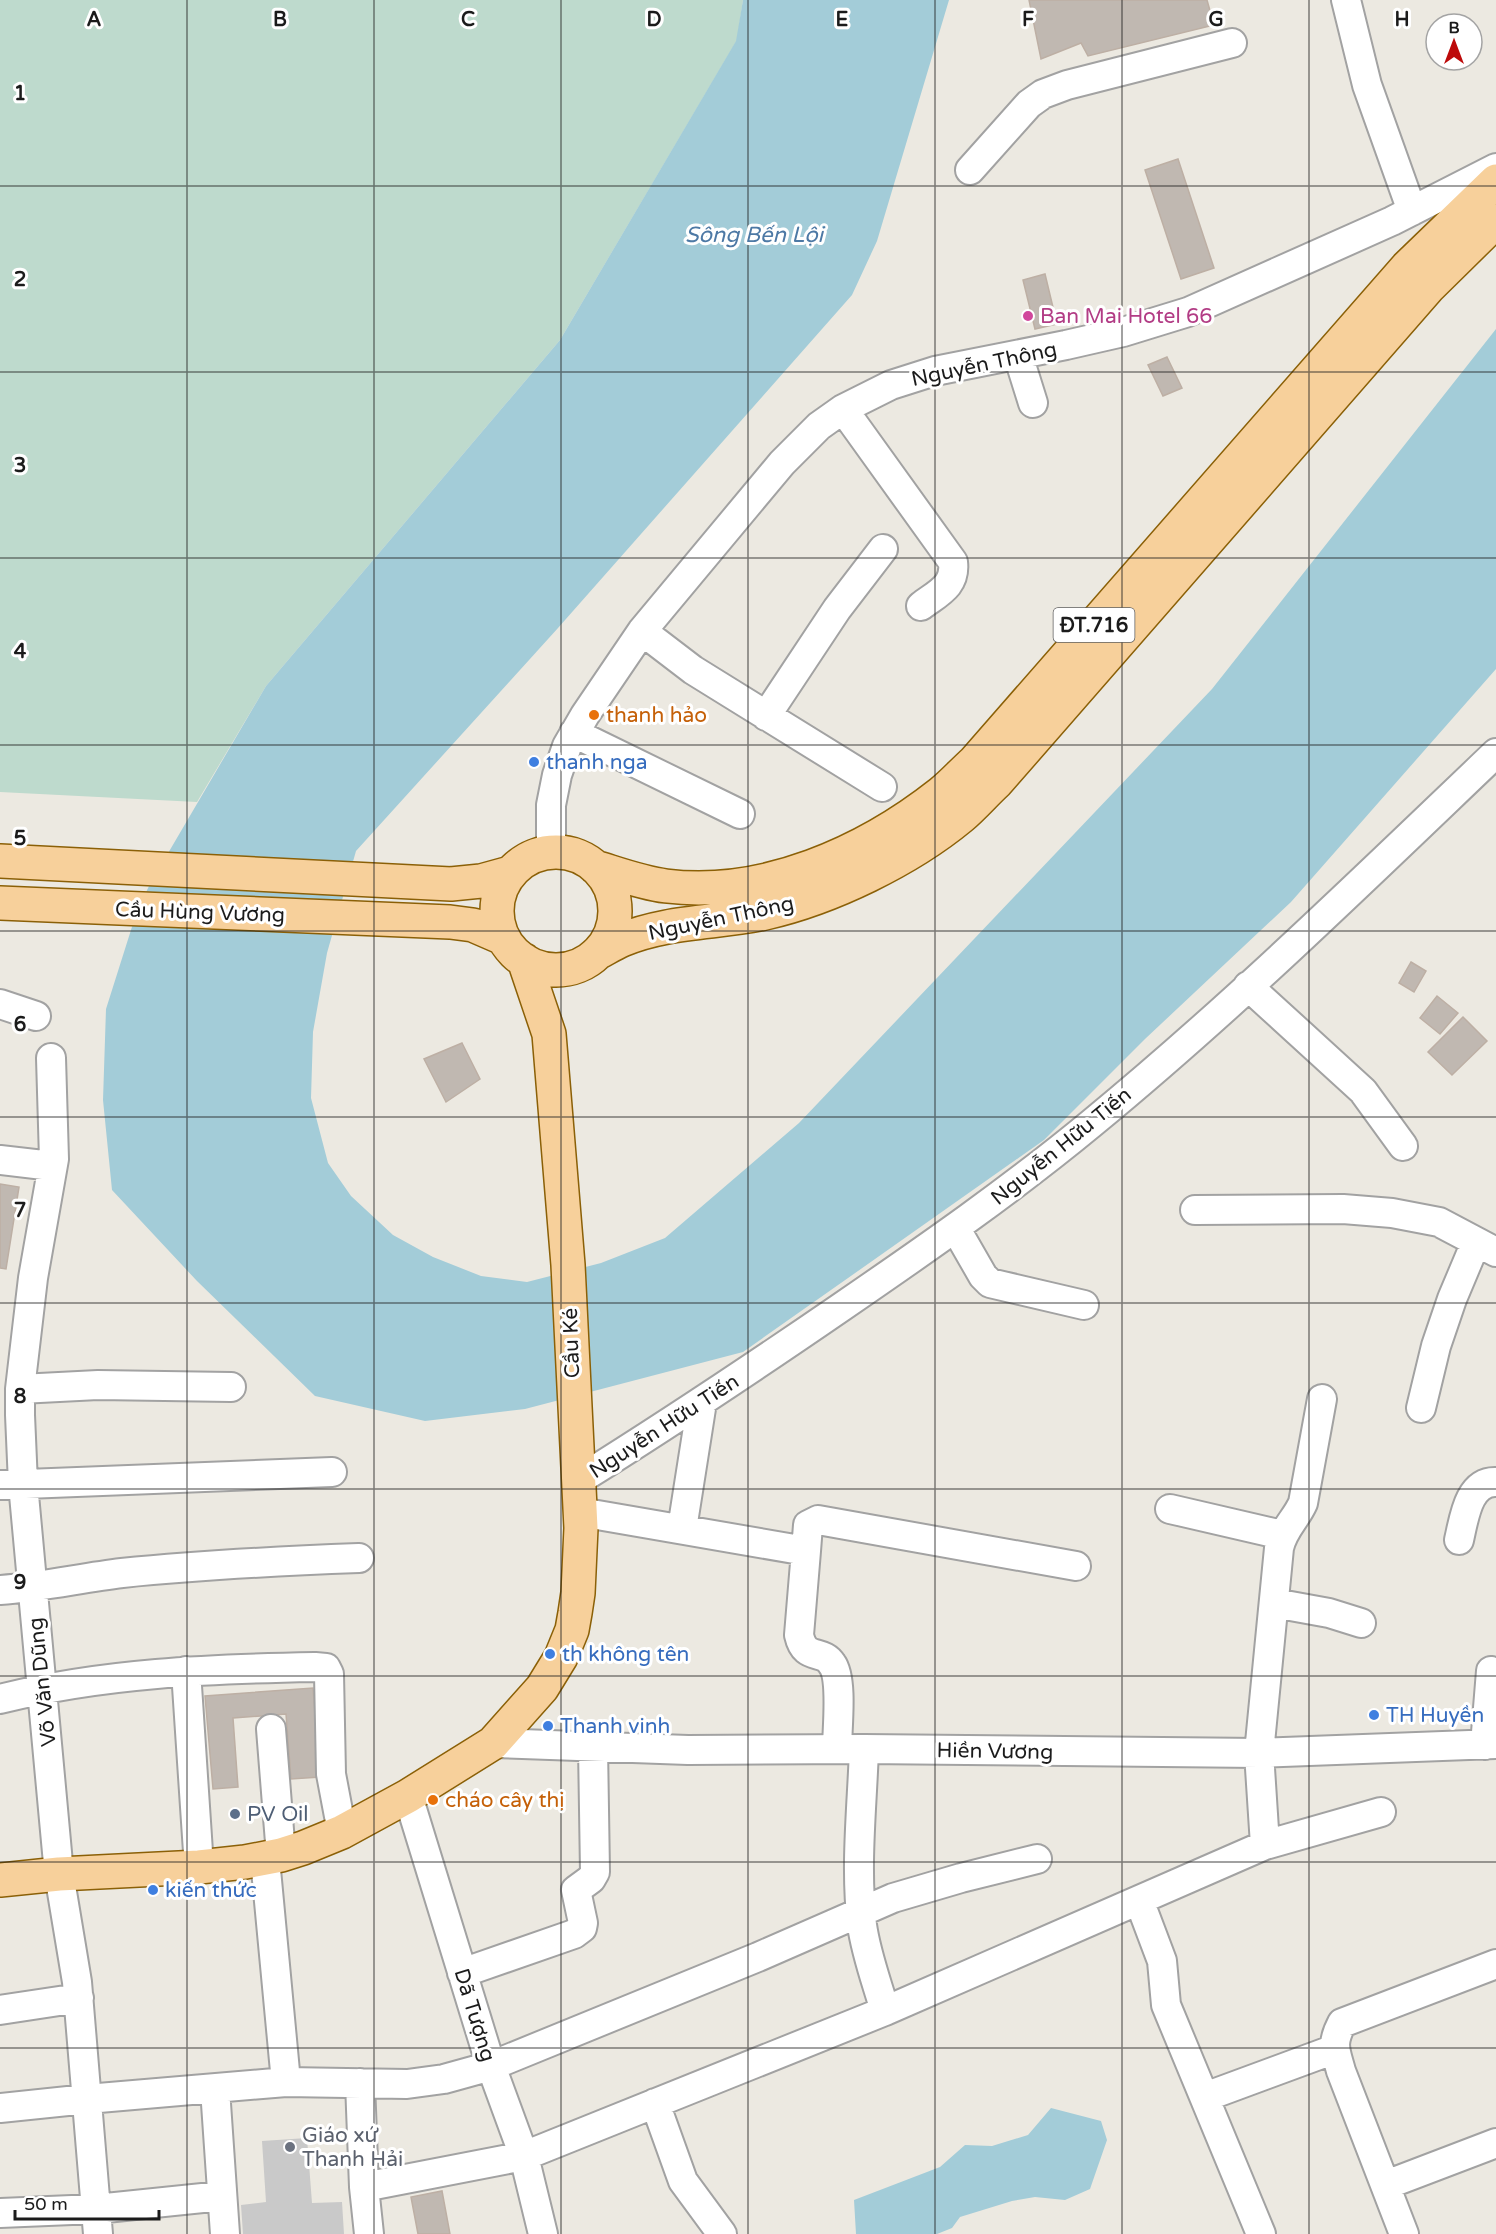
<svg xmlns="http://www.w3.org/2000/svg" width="1496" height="2234" font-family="'Varela Round',sans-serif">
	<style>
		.religious { fill: #c9c9c9 }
		.wetland { fill: #bedacd }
		.water { fill: #a3ccd8 }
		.building { fill: #c0b8b1; stroke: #bdafa4; stroke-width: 1.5 }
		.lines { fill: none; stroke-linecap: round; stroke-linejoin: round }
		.minor-casing { stroke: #a2a2a2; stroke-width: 32 }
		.major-casing { stroke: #8b6007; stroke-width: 36 }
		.minor { stroke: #fff; stroke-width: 28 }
		.major { stroke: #f7d09b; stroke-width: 33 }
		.grid { fill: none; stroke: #1b1b1b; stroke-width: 1.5; stroke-opacity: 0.55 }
		.hotel-dot { fill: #d1479c; stroke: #fff; stroke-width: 2 }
		.food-dot { fill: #e8710a; stroke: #fff; stroke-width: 2 }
		.shop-dot { fill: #3f7fe0; stroke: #fff; stroke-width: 2 }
		.service-dot { fill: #5c6f8a; stroke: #fff; stroke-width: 2 }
		.worship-dot { fill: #6b7280; stroke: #fff; stroke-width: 2 }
		.labels { text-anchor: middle; stroke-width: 6; stroke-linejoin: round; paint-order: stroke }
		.shield { fill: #fff; stroke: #5f5f5f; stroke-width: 1.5 }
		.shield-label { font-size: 20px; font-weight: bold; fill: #1b1b1b }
		.hotel-label { font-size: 21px; fill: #b23c85; stroke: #fff; text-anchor: start }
		.street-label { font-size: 21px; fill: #1b1b1b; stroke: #fff }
		.food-label { font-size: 21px; fill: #c56008; stroke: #fff; text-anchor: start }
		.shop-label { font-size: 21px; fill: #366cbe; stroke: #fff; text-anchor: start }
		.service-label { font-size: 21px; fill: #4e5e75; stroke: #fff; text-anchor: start }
		.worship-label { font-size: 21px; fill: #5b616d; stroke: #fff; text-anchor: start }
		.water-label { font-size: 22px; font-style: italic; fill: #4d79a5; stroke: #fff }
		.grid-label { font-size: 20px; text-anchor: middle; font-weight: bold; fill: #1b1b1b; stroke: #fff; stroke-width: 6; stroke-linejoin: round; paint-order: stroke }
	</style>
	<rect width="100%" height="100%" fill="#ece9e1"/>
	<path class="religious" d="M307,2138l5,65 30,-1 2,32h-101l-2,-29 25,-3 -4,-61z"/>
	<path class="wetland" d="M0,0h743l-6,40 -177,300 -294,346 -69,116 -197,-10z"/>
	<path class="water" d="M743,0h206l-72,241 -25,54 -294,333 -202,223 -29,102 -14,79 -2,66 17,65 23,33 42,39 40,22 48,19 46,6 74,-19 64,-25 134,-115 413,-434 284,-360v340l-205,233 -146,137 -101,101 -301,212 -218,57 -100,12 -110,-25 -118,-115 -85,-91 -9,-90 3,-91 31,-98 13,-27 116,-198 294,-346 176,-299z
		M1051,2108l50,13 6,19 -17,49 -25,11 -30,-3 -23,4 -52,16 -8,11 -15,6h-81l-2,-34 86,-33 25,-22 27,1 36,-11z"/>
	<path class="building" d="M1029,0h178l7,25 -126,31 -7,-13 -40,16z
		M1178,159l36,109 -33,11 -36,-109z
		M1045,274l12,50 -22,5 -12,-49z
		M1167,357l15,31 -19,8 -15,-31z
		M1411,962l15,9 -12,21 -15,-9z
		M1437,996l21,17 -18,21 -20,-16z
		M1463,1017l24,24 -35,34 -24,-23z
		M462,1043l18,36 -34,23 -22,-43z
		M0,1184l19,3 -13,82 -6,-1z
		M313,1688l7,89 -29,2 -5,-65 -53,4 5,69 -25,2 -8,-93z
		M442,2191l8,43h-32l-7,-37z"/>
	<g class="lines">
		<g class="minor-casing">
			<path id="minor" d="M1346,0l21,85 45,126
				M970,170l59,-66 14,-10 24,-9 165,-42
				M1018,355l15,48
				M843,409l110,153c3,24 -15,31 -32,44
				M642,631l51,39 189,117
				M766,716l71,-107 46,-60
				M574,733l166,81
				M551,852v-47l6,-30 10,-29 18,-31 57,-84 140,-168 37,-37 24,-17 48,-24 44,-14 131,-26 57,-13 65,-20 204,-91 104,-53
				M1248,986l115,105 40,55
				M0,1004l36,12
				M51,1058l3,101 -21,119 -13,111v26l3,69 36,390 18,108 21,252
				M0,1160l52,6
				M1195,1210l148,-1 49,4 47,9 57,30
				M956,1229l27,47 7,7 94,22
				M20,1389l78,-4 133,2
				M1421,1408l15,-62 16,-47 24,-57
				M579,1480c88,-55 175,-113 261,-172 86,-59 171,-118 252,-185 141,-116 272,-244 404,-370
				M0,1485l332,-13
				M1170,1509l112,26
				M580,1512l226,39 2,-26 10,-5 258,46
				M682,1529l20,-127
				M1459,1540c5,-21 9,-59 37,-58
				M806,1551l-7,84c6,27 23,13 33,29 11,15 5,65 5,85
				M0,1590c41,-3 81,-12 122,-17 79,-8 158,-12 237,-15
				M1274,1603l55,10 32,10
				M186,1671l13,196
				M0,1699c103,-26 209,-30 315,-32l11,1 3,6 2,100 11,58
				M271,1729l10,126
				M493,1743l195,7 176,-1 395,4 237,-9
				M1485,1745l6,-74
				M864,1749c-2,58 -9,118 -2,176 4,29 15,58 23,86
				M408,1796l83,270 33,90 19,78
				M1265,1845l-6,-92 20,-205c4,-19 17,-29 24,-45l19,-104
				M265,1859l21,223
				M1139,1900l23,61 4,44 95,229
				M462,1973l112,-39 8,-6 1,-5 -7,-33 15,-11 4,-7 -2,-125
				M0,2010l79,-12
				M360,2083l4,104 5,47
				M215,2089l10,145
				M1205,2097l130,-48
				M655,2103l28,78 39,53
				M0,2108l87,-9 199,-17 121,2 37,-5 47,-13 267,-109 135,-59 68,-20 76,-19
				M1386,2185l110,-42
				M364,2187l160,-31 361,-145 380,-166 116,-33
				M0,2213l96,-4 126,-13
				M1404,2234l-63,-163c-6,-22 -10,-27 1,-48l154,-59"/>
		</g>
		<g class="major-casing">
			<path id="major" d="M497 911a59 59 0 1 1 118 0a59 59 0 1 1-118 0Z
				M0,861l451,23 30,-3 29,-8
				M595,867c23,7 47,16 71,19 98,12 199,-33 275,-93 11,-9 22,-21 33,-31l433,-495 89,-86
				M0,903l450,19 23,3 30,13
				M597,953c8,-4 16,-9 25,-13 44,-19 96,-17 143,-27 66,-15 144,-53 196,-96 13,-11 24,-24 36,-35l432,-495 67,-66
				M0,1880l59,-6 140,-7 46,-5 36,-7 22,-7 39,-16 66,-36 85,-53 49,-55 19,-31 11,-27 3,-17 3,-20 3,-65 -13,-263 -19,-231 -25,-74"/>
		</g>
		<use href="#minor" class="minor"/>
		<use href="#major" class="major"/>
	</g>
	<path class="grid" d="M187,0v2234M374,0v2234M561,0v2234M748,0v2234M935,0v2234M1122,0v2234M1309,0v2234M0,186h1496M0,372h1496M0,558h1496M0,745h1496M0,931h1496M0,1117h1496M0,1303h1496M0,1489h1496M0,1676h1496M0,1862h1496M0,2048h1496"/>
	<circle class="hotel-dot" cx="1028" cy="316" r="6"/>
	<g class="food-dot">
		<circle cx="594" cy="715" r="6"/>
		<circle cx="433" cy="1800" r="6"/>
	</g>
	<g class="shop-dot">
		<circle cx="534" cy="762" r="6"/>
		<circle cx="550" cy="1654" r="6"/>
		<circle cx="1374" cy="1715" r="6"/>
		<circle cx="548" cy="1726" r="6"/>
		<circle cx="153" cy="1890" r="6"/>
	</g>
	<circle class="service-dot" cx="235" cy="1814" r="6"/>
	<circle class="worship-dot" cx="290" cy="2147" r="6"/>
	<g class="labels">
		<rect class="shield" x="1053.5" y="608" width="81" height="34" rx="4.5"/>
		<g class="shield-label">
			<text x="1094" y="632">ĐT.716</text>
		</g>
		<g class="hotel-label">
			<text x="1040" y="323">Ban Mai Hotel 66</text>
		</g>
		<g class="street-label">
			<text transform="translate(984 364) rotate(-12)" y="7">Nguyễn Thông</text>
			<text transform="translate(200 912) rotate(2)" y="7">Cầu Hùng Vương</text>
			<text transform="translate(721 918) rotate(-12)" y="7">Nguyễn Thông</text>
			<text transform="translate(1061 1146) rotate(-39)" y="7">Nguyễn Hữu Tiến</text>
			<text transform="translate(571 1343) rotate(-92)" y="7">Cầu Ké</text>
			<text transform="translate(664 1426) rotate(-33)" y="7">Nguyễn Hữu Tiến</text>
			<text transform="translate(42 1682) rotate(-96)" y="7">Võ Văn Dũng</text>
			<text transform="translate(995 1751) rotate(1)" y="7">Hiền Vương</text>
			<text transform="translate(475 2015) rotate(73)" y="7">Dã Tượng</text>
		</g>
		<g class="food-label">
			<text x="606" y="722">thanh hảo</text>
			<text x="445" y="1807">cháo cây thị</text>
		</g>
		<g class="shop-label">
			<text x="546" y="769">thanh nga</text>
			<text x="562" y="1661">th không tên</text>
			<text x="1386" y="1722">TH Huyền</text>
			<text x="560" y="1733">Thanh vinh</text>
			<text x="165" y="1897">kiến thức</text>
		</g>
		<g class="service-label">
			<text x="247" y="1821">PV Oil</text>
		</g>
		<g class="worship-label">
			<text x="302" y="2142">Giáo xứ<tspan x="302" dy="24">Thanh Hải</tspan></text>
		</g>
		<g class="water-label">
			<text x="754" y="242">Sông Bến Lội</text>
		</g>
	</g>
	<g class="grid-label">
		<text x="94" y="26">A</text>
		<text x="280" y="26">B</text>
		<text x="468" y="26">C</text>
		<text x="654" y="26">D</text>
		<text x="842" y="26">E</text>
		<text x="1028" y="26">F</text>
		<text x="1216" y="26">G</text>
		<text x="1402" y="26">H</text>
		<text x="20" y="100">1</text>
		<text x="20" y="286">2</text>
		<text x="20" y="472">3</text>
		<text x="20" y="658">4</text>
		<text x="20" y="845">5</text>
		<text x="20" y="1031">6</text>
		<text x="20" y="1217">7</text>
		<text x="20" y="1403">8</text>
		<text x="20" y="1589">9</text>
	</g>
	<g transform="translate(1454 42)"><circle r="28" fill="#ffffff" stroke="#a4a4a4" stroke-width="1.5"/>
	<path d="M0-4.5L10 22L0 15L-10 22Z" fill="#bd0a0a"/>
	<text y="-9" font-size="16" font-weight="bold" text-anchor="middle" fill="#1b1b1b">B</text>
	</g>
	<path d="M15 2210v9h144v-9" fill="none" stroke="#1b1b1b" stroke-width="3"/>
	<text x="24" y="2210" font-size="18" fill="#1b1b1b" stroke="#ffffff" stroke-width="4.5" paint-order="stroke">50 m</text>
</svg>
